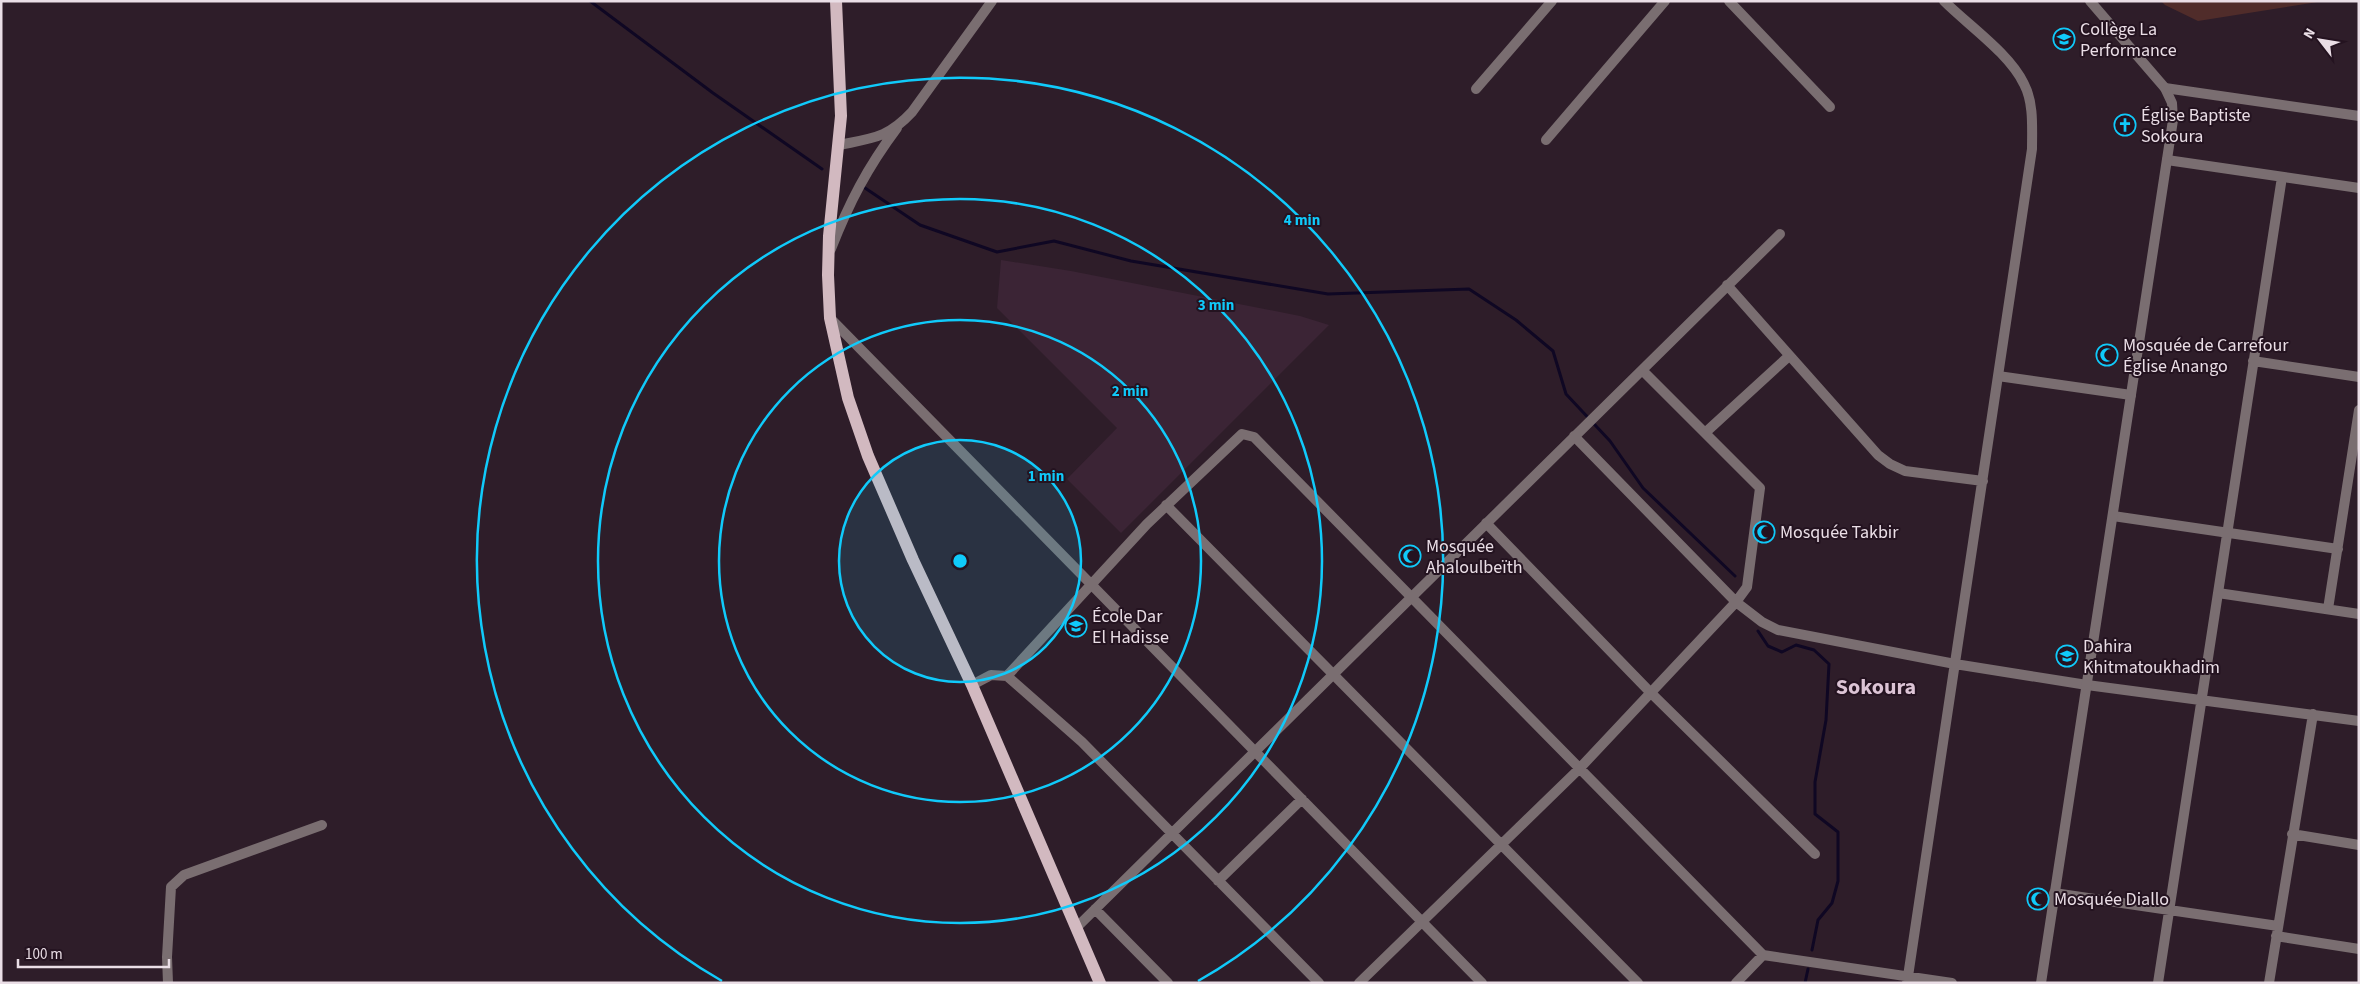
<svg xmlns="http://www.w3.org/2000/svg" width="2360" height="984" font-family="'Source Sans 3',sans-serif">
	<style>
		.built { fill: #3b2435 }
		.green { fill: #502c2a }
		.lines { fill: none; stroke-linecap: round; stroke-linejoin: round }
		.stream { stroke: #0f0723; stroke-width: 3 }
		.minor { stroke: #7a6e71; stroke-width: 10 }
		.tertiary { stroke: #7a6e71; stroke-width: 10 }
		.primary { stroke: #d2b9c0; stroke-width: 12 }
		.ring { fill: none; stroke: #10cafa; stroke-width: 2.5 }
		.labels { text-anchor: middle; stroke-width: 4; stroke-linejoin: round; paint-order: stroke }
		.poi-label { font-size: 18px; fill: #eadee6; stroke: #241320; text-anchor: start }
		.district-label { font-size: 22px; font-weight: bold; fill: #dcc4d5; stroke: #241320 }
		.centre { fill: #10cafa; stroke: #241320; stroke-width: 2.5 }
		.ring-label { font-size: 15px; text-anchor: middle; font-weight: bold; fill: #10cafa; stroke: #241320; stroke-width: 4; stroke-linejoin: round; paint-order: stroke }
	</style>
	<rect width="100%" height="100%" fill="#2e1d29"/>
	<path class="built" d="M1001,260l70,11 229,45 29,9 -208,208 -54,-54 50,-51 -120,-120z"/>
	<path class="green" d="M2161,1h163l-126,20 -33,-16z"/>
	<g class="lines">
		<path class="stream" d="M590,1l123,92 109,76
			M865,188l55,37 77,27 57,-11 77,20 197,33 141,-5 47,31 37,31 13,43 44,47 33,47 92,88
			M1758,631l10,15 14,6 14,-7 18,5 15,14 -3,56 -11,62v32l23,18v49l-6,22 -14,17 -6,30
			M1805,983l3,-14"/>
		<path class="minor" d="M1729,1l101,106
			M2165,88l194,28
			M1476,89l76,-88
			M1546,140l119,-139
			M2167,160l192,28
			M1727,285l151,170 12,9 15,7 78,10
			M830,318l652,665
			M2253,361l106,16
			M1998,376l133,19
			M1706,432l83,-76
			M1574,436l162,166 26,20 16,8 177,34 132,21 272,36
			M1166,505l472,478
			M2113,516l225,33
			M1486,523l164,169 165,162
			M2218,593l141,21
			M2328,609l31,-199
			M1007,676l140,-152 95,-90 12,3 509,518 189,28
			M972,685l19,-10 16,1 75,66 237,241
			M2292,834l67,11
			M1218,881l84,-82
			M2054,893l224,33
			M1095,909l73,74
			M1076,928l704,-694
			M2276,936l83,13
			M168,983l-1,-26 4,-70 13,-12 138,-50
			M1359,983l220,-214 157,-167 11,-15 13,-99 -117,-117
			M1736,983l27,-28
			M1907,983l125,-834c0,-21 2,-46 -8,-65 -15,-31 -55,-58 -80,-83
			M2158,983l124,-806
			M2269,983l44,-269"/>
		<path class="tertiary" d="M839,145c34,-7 49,-7 73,-33l80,-111
			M831,249c18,-46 36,-81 66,-121
			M2041,983l132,-863 -1,-17 -7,-15 -75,-87"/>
		<path class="primary" d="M836,1l5,115 -12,120 -1,39 2,43 18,80 20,58 45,104 59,125 128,298"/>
	</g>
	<circle cx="960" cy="561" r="121" fill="#10cafa" fill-opacity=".12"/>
	<g class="ring">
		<circle cx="960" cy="561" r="121"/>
		<circle cx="960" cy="561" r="241"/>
		<circle cx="960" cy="561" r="362"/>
		<path d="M722 981A483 483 0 1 1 1198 981"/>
	</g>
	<defs>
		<g id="school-ring" transform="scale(1.125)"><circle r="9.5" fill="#241320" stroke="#10cafa" stroke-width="1.5"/><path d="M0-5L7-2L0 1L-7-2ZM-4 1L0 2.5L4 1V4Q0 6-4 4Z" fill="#10cafa"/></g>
		<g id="church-ring" transform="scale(1.125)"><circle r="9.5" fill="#241320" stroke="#10cafa" stroke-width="1.5"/><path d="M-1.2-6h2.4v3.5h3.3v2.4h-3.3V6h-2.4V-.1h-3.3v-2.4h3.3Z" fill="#10cafa"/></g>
		<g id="mosque-ring" transform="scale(1.125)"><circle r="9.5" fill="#241320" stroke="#10cafa" stroke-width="1.5"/><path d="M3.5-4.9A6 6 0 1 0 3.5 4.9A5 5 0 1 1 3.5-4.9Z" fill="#10cafa"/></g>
	</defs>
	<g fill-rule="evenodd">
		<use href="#school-ring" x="2064" y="39"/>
		<use href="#church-ring" x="2125" y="125"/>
		<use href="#mosque-ring" x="2107" y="355"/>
		<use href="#mosque-ring" x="1764" y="532"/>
		<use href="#mosque-ring" x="1410" y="556"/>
		<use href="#school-ring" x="1076" y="626"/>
		<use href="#school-ring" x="2067" y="656"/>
		<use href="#mosque-ring" x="2038" y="899"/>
	</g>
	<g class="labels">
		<g class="poi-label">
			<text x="2080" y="35">Collège La<tspan x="2080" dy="21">Performance</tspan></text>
			<text x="2141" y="121">Église Baptiste<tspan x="2141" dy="21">Sokoura</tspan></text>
			<text x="2123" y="351">Mosquée de Carrefour<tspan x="2123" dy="21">Église Anango</tspan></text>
			<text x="1780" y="538">Mosquée Takbir</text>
			<text x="1426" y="552">Mosquée<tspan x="1426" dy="21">Ahaloulbeïth</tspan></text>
			<text x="1092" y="622">École Dar<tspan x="1092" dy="21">El Hadisse</tspan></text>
			<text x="2083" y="652">Dahira<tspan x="2083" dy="21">Khitmatoukhadim</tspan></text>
			<text x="2054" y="905">Mosquée Diallo</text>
		</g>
		<g class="district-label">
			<text x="1876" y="694">Sokoura</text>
		</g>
	</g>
	<circle cx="960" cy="561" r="8" class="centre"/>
	<g class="ring-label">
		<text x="1302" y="225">4 min</text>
		<text x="1216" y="310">3 min</text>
		<text x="1130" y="396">2 min</text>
		<text x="1046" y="481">1 min</text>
	</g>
	<rect width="2360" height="984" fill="none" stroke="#eadee6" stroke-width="5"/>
	<g transform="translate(2320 40) rotate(301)" stroke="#241320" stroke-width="4" paint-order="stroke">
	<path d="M0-4L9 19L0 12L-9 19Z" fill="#eadee6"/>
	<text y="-8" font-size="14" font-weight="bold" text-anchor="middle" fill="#eadee6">N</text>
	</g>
	<path d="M18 959v8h151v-8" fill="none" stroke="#eadee6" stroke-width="2.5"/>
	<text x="25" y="959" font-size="15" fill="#eadee6" stroke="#241320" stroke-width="4" paint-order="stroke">100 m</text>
</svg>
